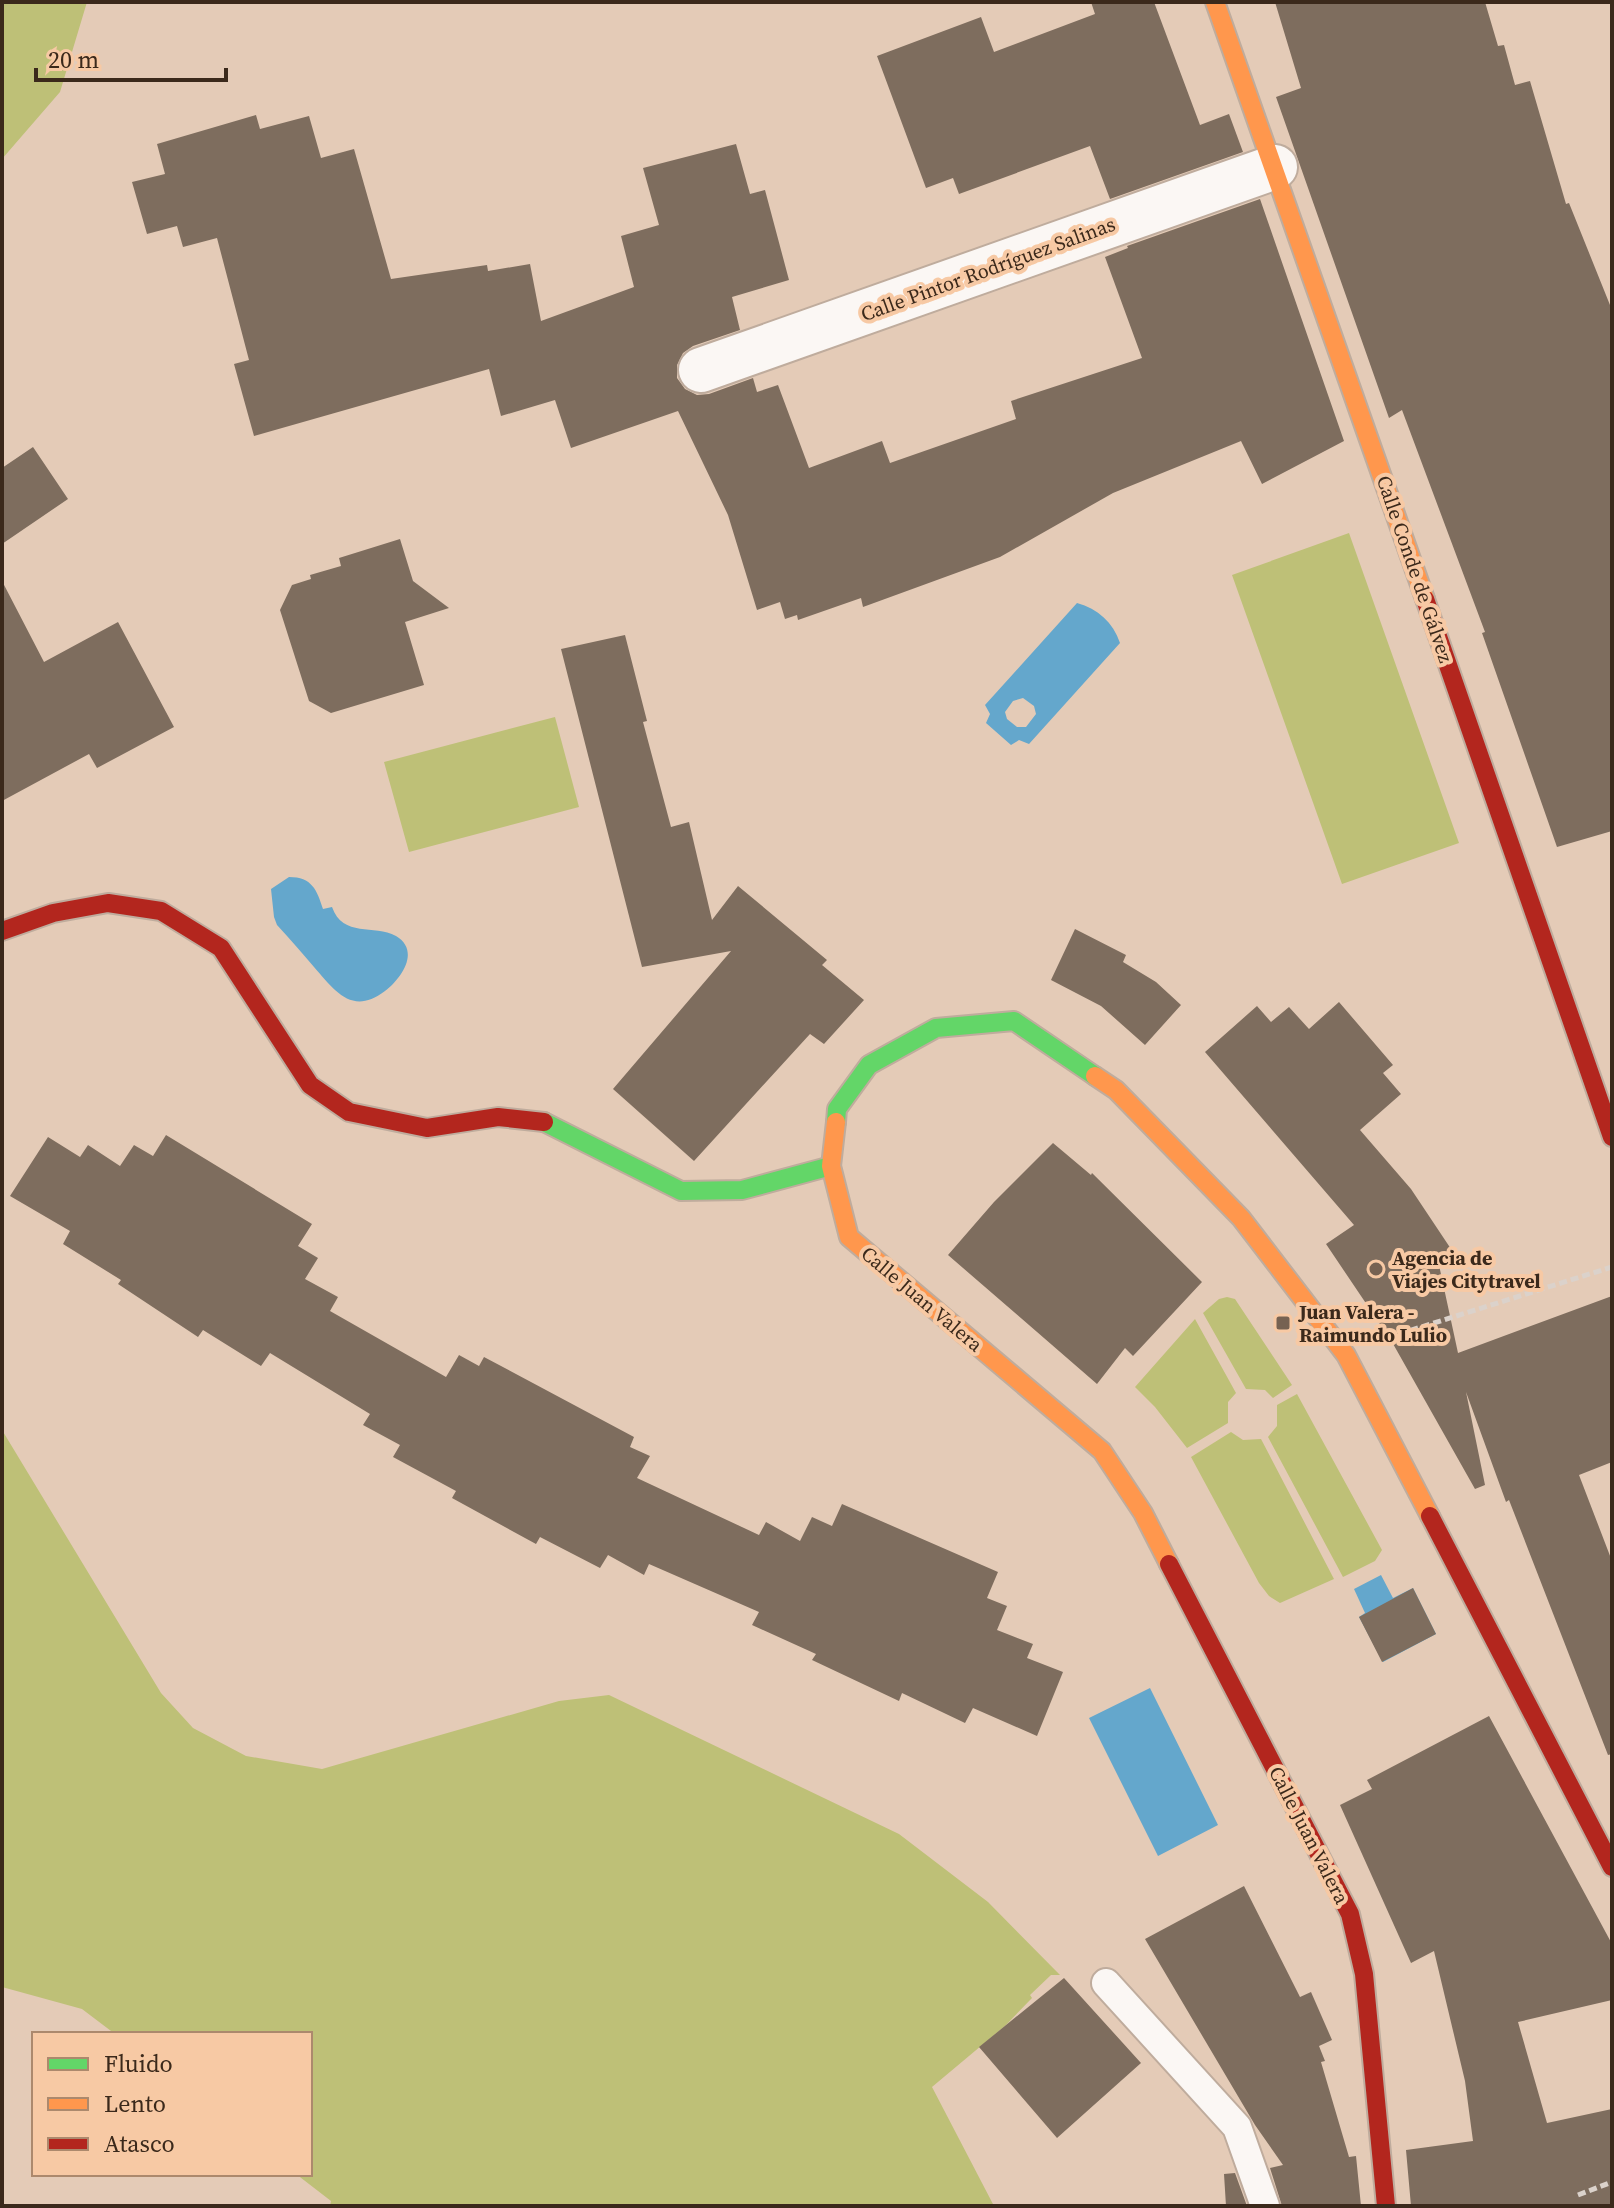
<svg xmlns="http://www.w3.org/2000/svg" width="1614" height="2208" font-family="'Source Serif 4',serif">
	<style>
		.green { fill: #bec077 }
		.water { fill: #64a7cc; fill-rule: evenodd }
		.building { fill: #7e6d5e }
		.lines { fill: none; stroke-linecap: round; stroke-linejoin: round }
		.lane-casing { stroke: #bfac9d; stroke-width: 32 }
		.street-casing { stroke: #bfac9d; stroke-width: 48 }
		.fast-casing { stroke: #bfac9d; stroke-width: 22 }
		.slow-casing { stroke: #bfac9d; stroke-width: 22 }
		.jam-casing { stroke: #bfac9d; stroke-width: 22 }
		.path { stroke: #dbd2cb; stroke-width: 5; stroke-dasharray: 8 4; stroke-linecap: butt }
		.lane { stroke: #fbf7f4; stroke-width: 28 }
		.street { stroke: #fbf7f4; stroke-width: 44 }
		.fast { stroke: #63d668; stroke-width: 18 }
		.slow { stroke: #ff974d; stroke-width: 18 }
		.jam { stroke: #b3261e; stroke-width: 18 }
		.poi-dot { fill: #766252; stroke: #f7c9a4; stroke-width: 3 }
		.labels { text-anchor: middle; stroke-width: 8; stroke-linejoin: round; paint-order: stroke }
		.street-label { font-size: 20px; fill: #3b291b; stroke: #f7c9a4 }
		.poi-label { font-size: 20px; font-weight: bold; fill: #3b291b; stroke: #f7c9a4; text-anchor: start }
	</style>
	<rect width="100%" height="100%" fill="#e4cbb7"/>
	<path class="green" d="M2,2h85l-27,90 -58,67z
		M1349,533l110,310 -117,41 -110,-309z
		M555,717l24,90 -170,45 -25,-90z
		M1227,1297l8,2 57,86 -19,13 -8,-8 -19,-1 -43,-76 16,-14z
		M1195,1319l41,74 -8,9v21l-41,25 -32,-41 -20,-20z
		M1297,1394l85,156 -7,11 -32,16 -75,-140 9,-11v-21z
		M2,1430l159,263 32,35 53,28 76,13 237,-68 50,-6 290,139 89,68 72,73h-9l-21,20 2,3 -26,27 -74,62 62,119h-664l1,-5 -35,-27h14v-140h-195l-33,-25 -80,-22z
		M1231,1432l12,8 18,-1 73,140 -54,24 -11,-7 -10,-13 -68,-126z"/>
	<path class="water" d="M1077,603c21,6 36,19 43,40l-91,101 -10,-4 -8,5 -25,-22 4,-9 -5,-9zM1023,698l11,8 2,8 -10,13h-9l-10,-8 -2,-7 8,-11z
		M289,877c23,0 28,13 34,32l9,-2c11,31 42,17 64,29 25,15 5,43 -11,55 -33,25 -50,0 -71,-24 -12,-14 -24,-28 -37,-42l-3,-8 -3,-28z
		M1381,1575l12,23 20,-10 23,46 -53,28 -24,-45 6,-4 -11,-24z
		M1150,1688l68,137 -60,31 -69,-138z"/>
	<path class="building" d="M1091,2h63l46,123 29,-11 14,38 -133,47 -20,-53 -131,48 -6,-16 -27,10 -49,-132 104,-39 13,35 101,-38z
		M1275,2h210l13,44 6,-1 11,40 15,-4 36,123 3,-1 43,107v521l-55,16 -75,-214 3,-1 -83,-222 -13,8 -113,-321 25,-9z
		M256,115l4,14 49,-13 12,42 33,-9 37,130 96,-14 1,6 42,-7 11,57 93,-34 -13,-51 38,-11 -16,-57 93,-24 14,50 15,-4 24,90 -57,17 8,33 -47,16 -10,7 -6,12v13l8,11 12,6 12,-1 44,-16 4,14 21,-7 31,83 73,-27 8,22 126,-44 -5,-18 131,-43 -37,-101 23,-9 -1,-2 133,-47 84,242 -82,43 -21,-43 -128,52 -113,64 -137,50 -2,-9 -63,22 -1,-5 -12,4 -5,-17 -23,8 -29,-95 -50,-104 -107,37 -16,-48 -54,16 -12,-47 -235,67 -20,-72 15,-4 -32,-122 -34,9 -6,-21 -30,8 -15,-52 33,-8 -8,-30z
		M33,447l35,52 -66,45v-76z
		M400,539l13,42 36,27 -44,14 19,63 -93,28 -22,-12 -29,-91 12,-25 19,-6 -1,-4 31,-9 -2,-8z
		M2,581l42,81 74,-40 56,105 -77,41 -8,-14 -87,47z
		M625,635l22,86 -4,1 28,105 18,-5 23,98 26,-34 89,74 -5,5 42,35 -40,44 -14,-10 -116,127 -81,-72 118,-138 -89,16 -81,-318z
		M1075,929l51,26 -3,7 33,20 25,23 -36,40 -44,-39 -50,-26z
		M1339,1002l54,63 -10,8 18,21 -41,36 51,59 44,66 -16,10 19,88 154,-57v166l-33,13 33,86v193l-4,1 -99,-255 -3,2 -40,-110 19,93 -10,4 -83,-147 -66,-98 28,-19 -149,-173 52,-46 14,16 18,-15 20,22z
		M166,1135l146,89 -14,22 20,12 -13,21 33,18 -8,14 116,66 13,-22 20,11 5,-9 150,80 -4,10 20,9 -13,22 122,57 7,-13 34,19 12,-24 20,9 10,-22 156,68 -11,26 20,8 -10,24 36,14 -6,14 36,14 -26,64 -64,-28 -8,15 -63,-30 -3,8 -87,-41 4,-6 -64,-29 7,-13 -110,-48 -5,11 -36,-20 -8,13 -60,-31 -4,7 -84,-46 4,-7 -63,-34 7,-12 -37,-20 7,-11 -100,-61 -9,13 -58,-36 -5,7 -80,-53 3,-4 -58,-36 7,-13 -60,-35 38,-59 32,20 8,-12 32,21 14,-21 19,11z
		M1053,1143l38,32 1,-2 110,109 -69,74 -8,-8 -28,36 -149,-129 46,-53z
		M1413,1588l23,46 -54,28 -23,-45z
		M1489,1716l123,228v56l-94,22 29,101 65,-14v97h-201l-5,-56 67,-9 -8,-60 -31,-130 -23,12 -71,-158 32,-16 -5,-9z
		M1244,1886l56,111 11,-5 21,48 -13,6 6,15 -4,1 28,95 7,-1 5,50h-79l-12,-38 13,-3 -28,-40 -110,-186z
		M1064,1978l77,85 -84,75 -78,-91z
		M1235,2173l12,33h-21l-2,-32z"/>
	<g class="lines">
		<g class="lane-casing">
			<path id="lane" d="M1106,1983l131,144 28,79"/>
		</g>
		<g class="street-casing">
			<path id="street" d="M701,370l574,-203"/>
		</g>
		<g class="fast-casing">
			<path id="fast" d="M544,1122l137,69 61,-1 89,-24
				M836,1122l1,-13 32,-44 67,-37 78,-7 81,55"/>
		</g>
		<g class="slow-casing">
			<path id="slow" d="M1215,2l210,597
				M1095,1076l21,14 125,128 105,137 84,161
				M836,1122l-5,44 18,71 253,214 41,62 26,51"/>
		</g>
		<g class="jam-casing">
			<path id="jam" d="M1425,599l187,538
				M2,931l51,-18 55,-10 53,8 60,37 89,137 39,27 78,16 71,-11 46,5
				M1430,1516l182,351
				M1169,1564l181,350 14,60 22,232"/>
		</g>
		<path class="path" d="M1399,1334l213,-67
			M1578,2195l34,-13"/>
		<use href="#lane" class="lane"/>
		<use href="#street" class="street"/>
		<use href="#fast" class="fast"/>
		<use href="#slow" class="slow"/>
		<use href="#jam" class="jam"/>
	</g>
	<g class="poi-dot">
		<circle cx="1376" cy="1269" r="8"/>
		<rect x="1275" y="1315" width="16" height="16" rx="4"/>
	</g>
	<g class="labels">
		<g class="street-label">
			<text transform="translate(988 269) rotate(-20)" y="7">Calle Pintor Rodríguez Salinas</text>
			<text transform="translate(1415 569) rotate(71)" y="7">Calle Conde de Gálvez</text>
			<text transform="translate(922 1299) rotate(40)" y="7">Calle Juan Valera</text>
			<text transform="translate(1309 1835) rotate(63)" y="7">Calle Juan Valera</text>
		</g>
		<g class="poi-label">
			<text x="1392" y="1265">Agencia de<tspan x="1392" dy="23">Viajes Citytravel</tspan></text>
			<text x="1299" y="1319">Juan Valera -<tspan x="1299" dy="23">Raimundo Lulio</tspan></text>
		</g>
	</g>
	<rect width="1614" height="2208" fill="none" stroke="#3b291b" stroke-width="8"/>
	<rect x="32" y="2032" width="280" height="144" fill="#f7c9a4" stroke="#ac896d" stroke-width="2"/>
	<rect x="48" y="2058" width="40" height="12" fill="#63d668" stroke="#ac896d" stroke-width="2"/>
	<text x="104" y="2072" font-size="24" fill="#3b291b">Fluido</text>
	<rect x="48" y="2098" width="40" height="12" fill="#ff974d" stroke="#ac896d" stroke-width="2"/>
	<text x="104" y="2112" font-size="24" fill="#3b291b">Lento</text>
	<rect x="48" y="2138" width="40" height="12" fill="#b3261e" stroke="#ac896d" stroke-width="2"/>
	<text x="104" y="2152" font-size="24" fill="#3b291b">Atasco</text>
	<path d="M36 68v12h190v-12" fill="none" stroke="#3b291b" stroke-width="4"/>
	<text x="48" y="68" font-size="24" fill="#3b291b" stroke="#f7c9a4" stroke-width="6" paint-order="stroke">20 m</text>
</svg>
